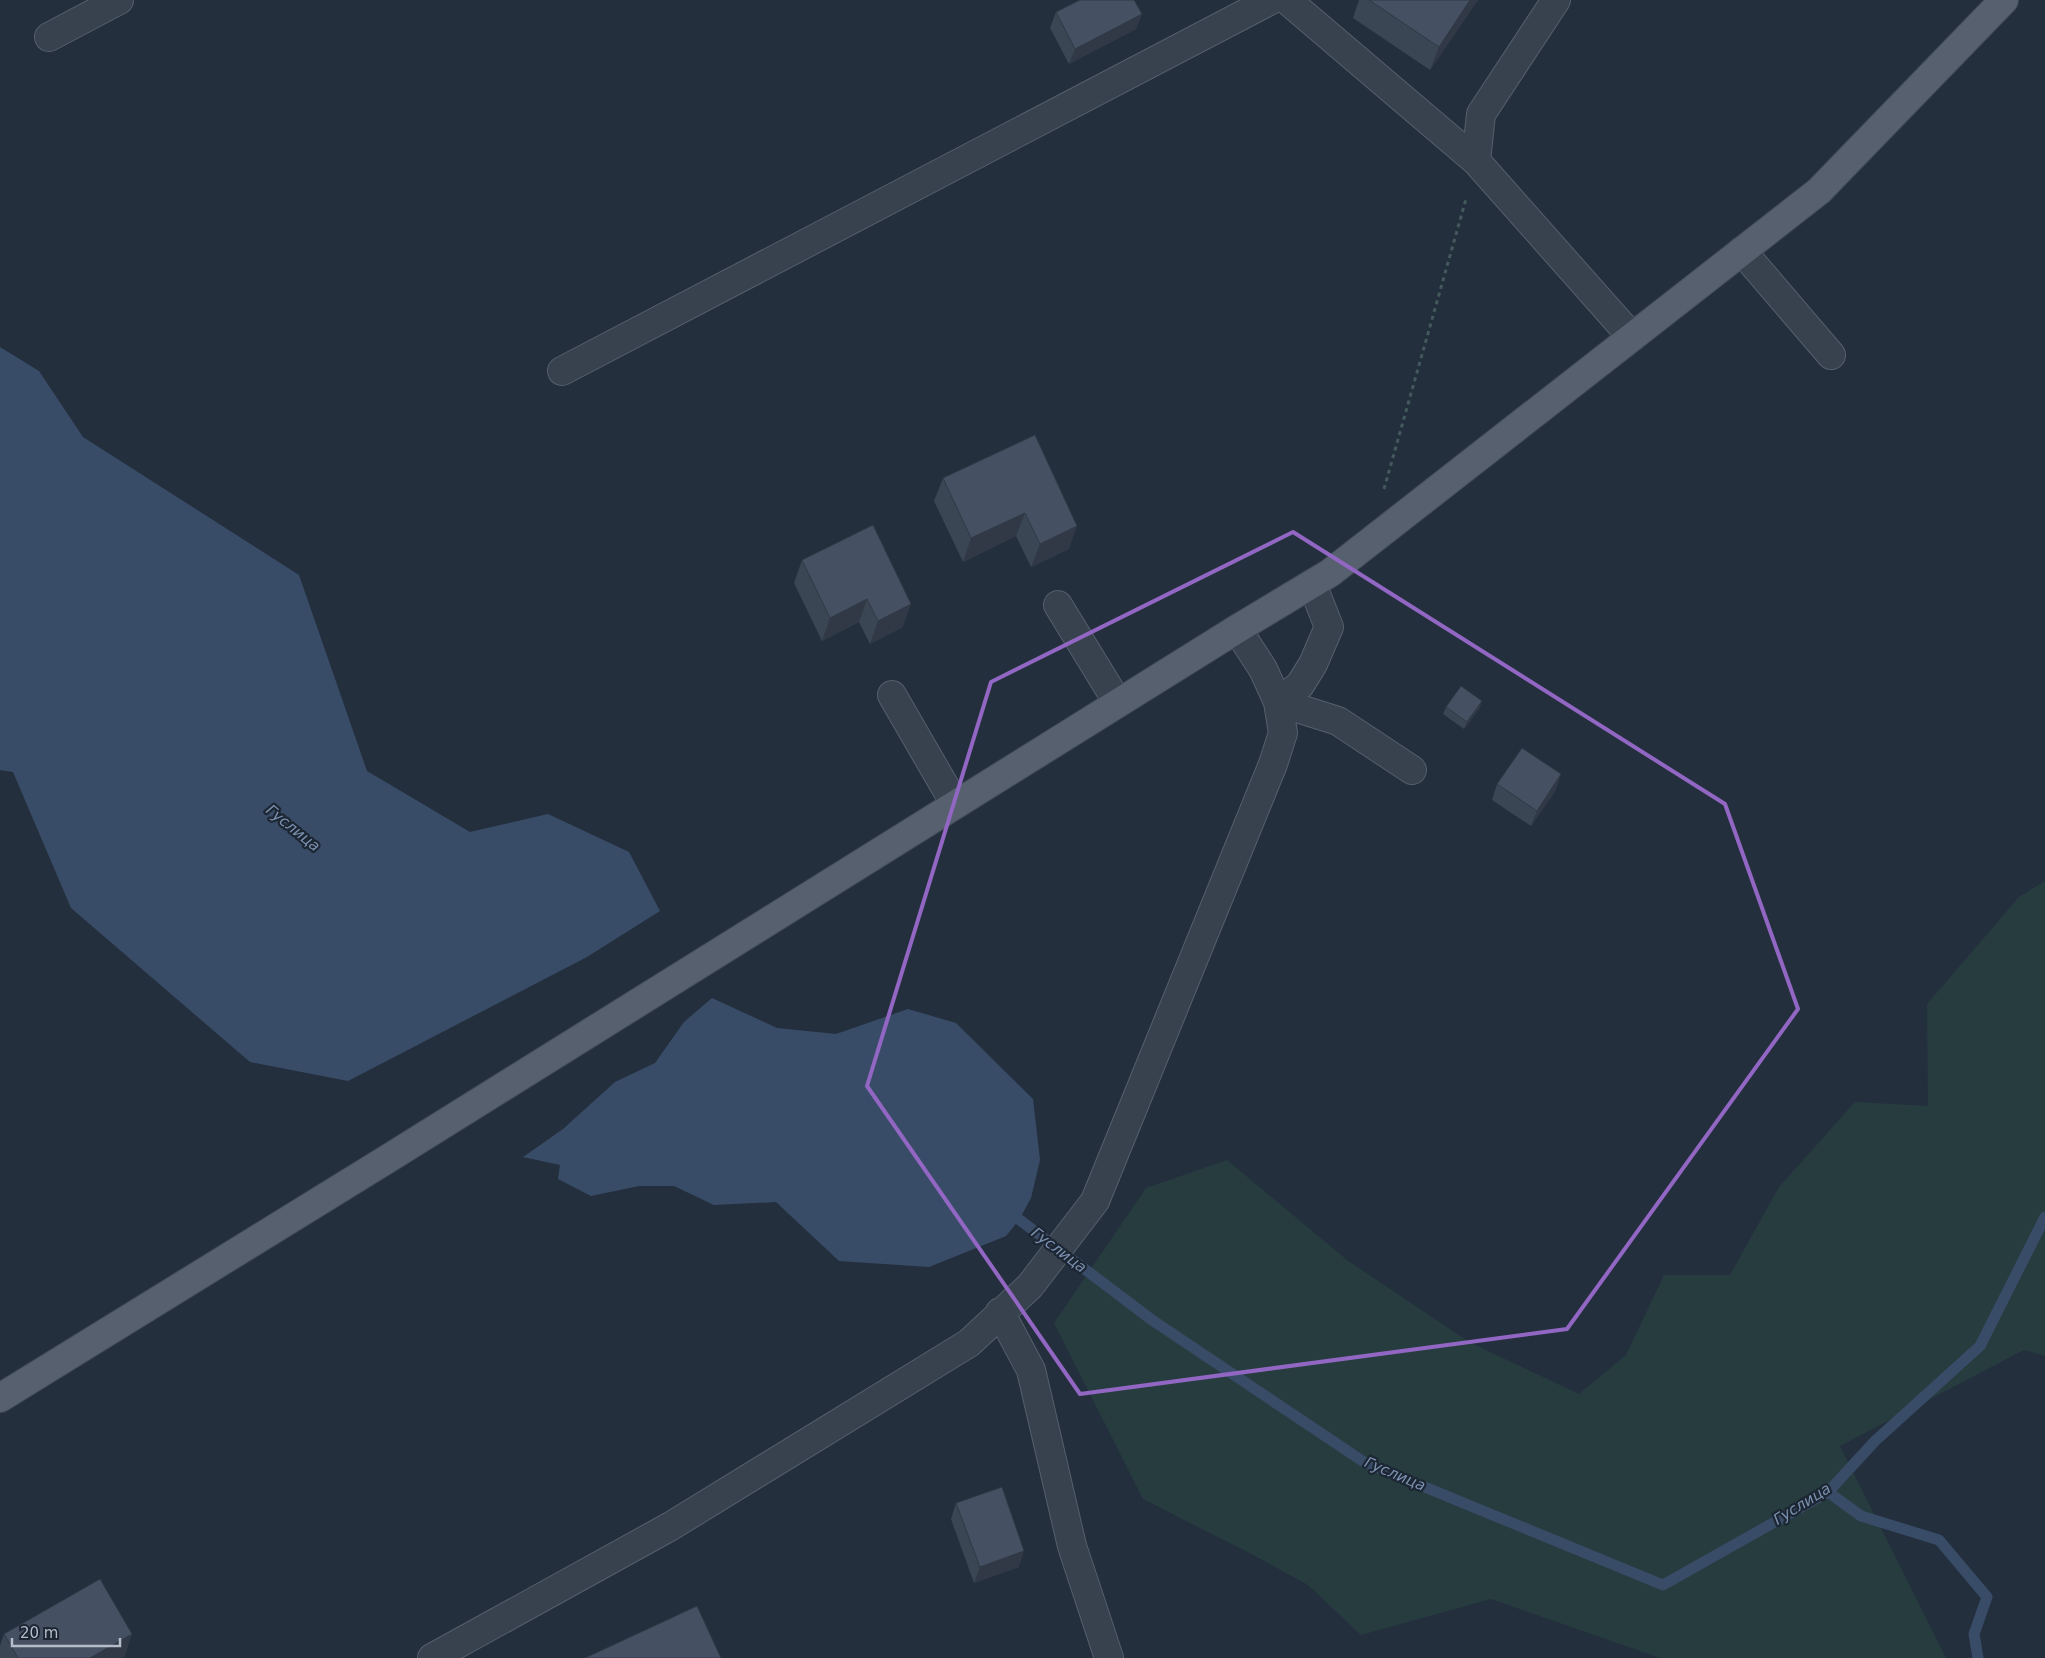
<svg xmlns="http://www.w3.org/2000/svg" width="2045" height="1658" font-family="'DejaVu Sans',sans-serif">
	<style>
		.green { fill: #263c3f }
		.water { fill: #394c67 }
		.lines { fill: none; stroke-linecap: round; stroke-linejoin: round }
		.stream { stroke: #394c67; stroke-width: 11 }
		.minor-casing { stroke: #565f6c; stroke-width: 30 }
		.major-casing { stroke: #414a57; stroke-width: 30 }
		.path { stroke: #44595c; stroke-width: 3; stroke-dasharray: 4 4; stroke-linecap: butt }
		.minor { stroke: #38414e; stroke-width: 28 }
		.major { stroke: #56606e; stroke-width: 28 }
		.wall { fill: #3b4654 }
		.shaded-wall { fill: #303945 }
		.building { fill: #455162; stroke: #303945 }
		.marked { fill: none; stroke: #9266c3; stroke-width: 4; stroke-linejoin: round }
		.labels { text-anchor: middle; stroke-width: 4.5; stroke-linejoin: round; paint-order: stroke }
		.water-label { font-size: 15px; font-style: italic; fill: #7c92b1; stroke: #1d2633 }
	</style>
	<rect width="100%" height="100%" fill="#242f3e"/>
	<path class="green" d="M2045,881v475l-21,-6 -184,96 106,212h-286l-169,-59 -130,36 -53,-50 -49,-27 -116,-59 -89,-176 92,-135 81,-28 120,100 122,82 110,52 47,-39 38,-80h66l49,-88 76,-85 73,4 -1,-102 92,-107z"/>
	<path class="water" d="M0,347l39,24 44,66 216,138 68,196 103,61 78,-18 81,38 31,59 -73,46 -239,124 -98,-19 -179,-154 -58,-136 -13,-2z
		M712,998l65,30 59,6 72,-25 48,14 77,76 7,61 -9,38 -12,22 -13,16 -77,31 -90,-6 -63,-59 -62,3 -40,-19h-35l-48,10 -33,-17 2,-14 -37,-8 40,-28 52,-47 40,-19 29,-41z"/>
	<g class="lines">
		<path class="stream" d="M1008,1211l144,109 212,142 299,123 165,-93 47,-51 105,-95 65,-129
			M1828,1492l33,24 78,24 48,57 -13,37 4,24"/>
		<g class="minor-casing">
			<path id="minor" d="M1287,0l189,161
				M1556,0l-75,114 -5,47 156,176
				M49,37l70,-37
				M1742,251l89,104
				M562,371l709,-371
				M1058,605l60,98
				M892,695l63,109
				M1278,702l60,19 74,49
				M1278,702l22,-17 13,-21 16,-37 -17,-43
				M1000,1312l31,58 41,176 37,112
				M432,1658l239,-132 298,-183 61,-57 65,-85 178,-437 10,-31 -5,-31 -15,-33 -26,-40"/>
		</g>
		<g class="major-casing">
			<path id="major" d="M0,1398l389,-240 848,-529 93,-56 489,-382 185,-191"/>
		</g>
		<path class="path" d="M1384,489l82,-290"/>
		<use href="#minor" class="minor"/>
		<use href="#major" class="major"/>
	</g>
	<path class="wall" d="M1359,0h119l-48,70 -77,-52z
		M1056,12l86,2 -6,15 -67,35 -19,-36z
		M1035,435l34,114 -38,18 -15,-31 -53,26 -29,-61 9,-23z
		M873,525l30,102 -33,17 -11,-22 -37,19 -28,-58 8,-23z
		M1482,701l-3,8 -15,20 -21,-15 3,-7z
		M1497,784l59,6 -25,36 -39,-26z
		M956,1503l63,64 -45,16 -23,-64z
		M4,1634h128l-8,23 -2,1h-122v-12z"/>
	<path class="shaded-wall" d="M1470,0h8l-48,70 9,-23z
		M1142,14l-6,15 -67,35 6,-15z
		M1025,513l-9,23 -53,26 8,-24z
		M1077,526l-8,23 -38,18 9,-23z
		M867,599l-8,23 -37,19 8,-23z
		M911,604l-8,23 -33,17 8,-23z
		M1482,701l-3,8 -15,20 3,-7z
		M1561,774l-5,16 -25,36 6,-15z
		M1024,1551l-5,16 -45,16 6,-16z
		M132,1634l-8,23 -2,1h-32z"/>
	<path class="building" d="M1080,0h54l8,14 -67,35 -19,-37z
		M1369,0h101l-31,47z
		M1035,435l42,91 -37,18 -15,-31 -54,25 -28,-60z
		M873,525l38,79 -33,17 -11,-22 -37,19 -28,-58z
		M1461,686l21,15 -15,21 -21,-15z
		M1522,748l39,26 -24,37 -40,-27z
		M1002,1487l22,64 -44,16 -24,-64z
		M100,1579l32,55 -42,24h-72l-14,-24z
		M697,1606l24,52h-136z"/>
	<path class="marked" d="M1293,532l432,272 73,205 -231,320 -487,65 -213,-308 124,-404z"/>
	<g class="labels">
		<g class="water-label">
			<text transform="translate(293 828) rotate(39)" y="5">Гуслица</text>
			<text transform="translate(1059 1250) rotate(37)" y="5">Гуслица</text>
			<text transform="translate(1395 1474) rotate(23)" y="5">Гуслица</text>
			<text transform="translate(1802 1504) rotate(-32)" y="5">Гуслица</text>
		</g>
	</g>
	<path d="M12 1638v8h108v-8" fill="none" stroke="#b4bcc9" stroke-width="2.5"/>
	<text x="20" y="1638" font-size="15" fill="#b4bcc9" stroke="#1d2633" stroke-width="4" paint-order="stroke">20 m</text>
</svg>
